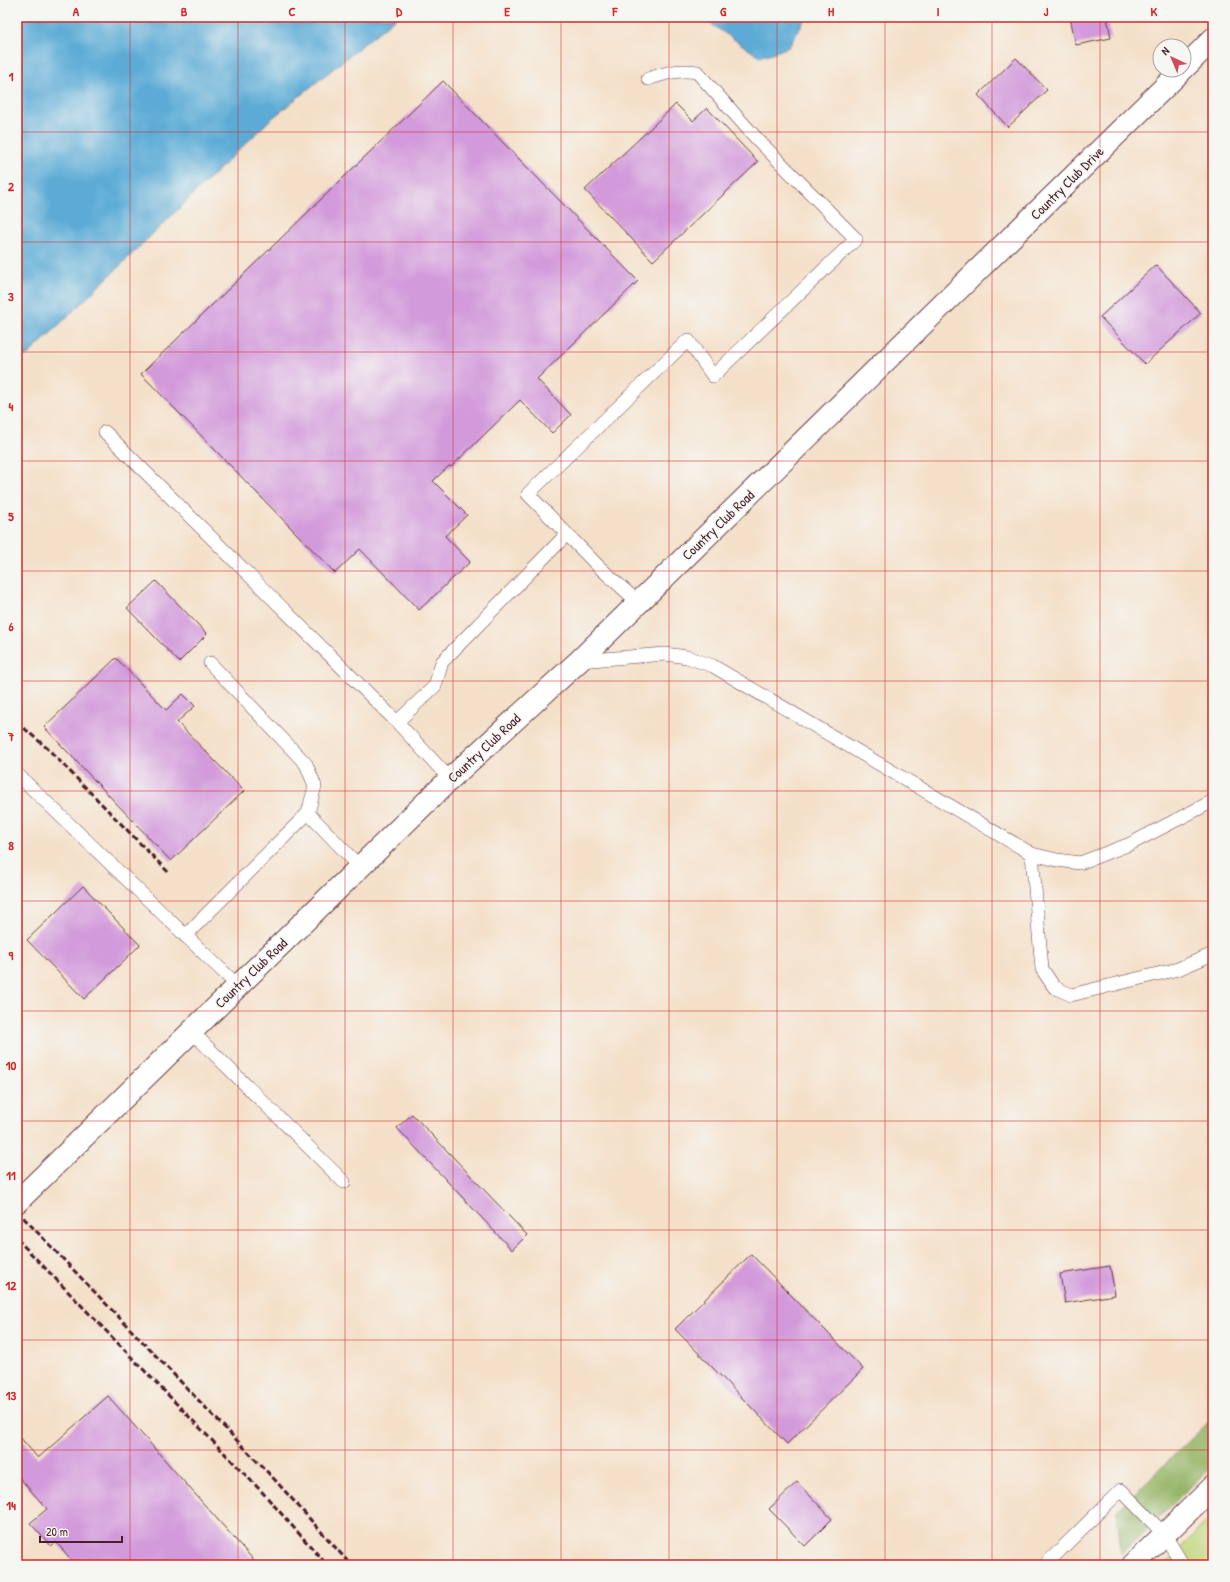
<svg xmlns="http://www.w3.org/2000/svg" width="1230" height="1582" font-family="'Patrick Hand',sans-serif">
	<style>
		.green { fill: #bfd579; stroke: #847a52 }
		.forest { fill: #97b669; stroke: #706a4a }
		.water { fill: #5cabd6; stroke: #536580 }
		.building { fill: #d29ada }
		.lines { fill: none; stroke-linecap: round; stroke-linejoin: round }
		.service-casing { stroke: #643c43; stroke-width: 14 }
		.tertiary-casing { stroke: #643c43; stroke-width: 24 }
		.secondary-casing { stroke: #643c43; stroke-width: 24 }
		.service { stroke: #fff; stroke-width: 13 }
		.tertiary { stroke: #fff; stroke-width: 22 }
		.secondary { stroke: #fff; stroke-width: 22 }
		.rail { stroke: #4a1f2b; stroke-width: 3; stroke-dasharray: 6 3; stroke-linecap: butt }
		.grid { fill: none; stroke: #d62828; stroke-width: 1; stroke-opacity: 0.55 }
		.labels { text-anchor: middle; stroke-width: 3; stroke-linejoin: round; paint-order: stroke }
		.street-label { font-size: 14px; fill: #4a1f2b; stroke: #f6f6f2 }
		.neatline { fill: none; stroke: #d62828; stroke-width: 1.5 }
		.grid-label { font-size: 13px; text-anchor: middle; font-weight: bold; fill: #d62828 }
	</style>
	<rect width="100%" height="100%" fill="#f6f6f2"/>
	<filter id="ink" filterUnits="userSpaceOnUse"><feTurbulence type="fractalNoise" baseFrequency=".025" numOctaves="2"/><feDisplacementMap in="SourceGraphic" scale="8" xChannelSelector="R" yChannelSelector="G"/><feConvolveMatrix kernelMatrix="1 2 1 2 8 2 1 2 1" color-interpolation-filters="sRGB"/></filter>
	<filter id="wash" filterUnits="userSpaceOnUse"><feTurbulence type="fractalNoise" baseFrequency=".012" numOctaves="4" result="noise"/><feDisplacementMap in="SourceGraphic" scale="16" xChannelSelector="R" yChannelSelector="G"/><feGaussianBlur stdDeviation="0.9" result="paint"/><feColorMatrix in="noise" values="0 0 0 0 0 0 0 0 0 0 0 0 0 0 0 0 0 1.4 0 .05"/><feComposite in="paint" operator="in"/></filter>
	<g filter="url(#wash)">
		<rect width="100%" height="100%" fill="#f4e0c9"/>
		<path class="green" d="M1213,1515v50h-49z"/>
		<path class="forest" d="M1213,1418v47l-92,89 -4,-44z"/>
		<path class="water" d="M17,17h380l-127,103 -240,233 -13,8z
			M701,17h105l-17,30 -29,10z"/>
		<g id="blocks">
			<path class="building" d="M1070,17h37l4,21 -35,7z
				M1016,58l31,32 -39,37 -30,-32z
				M443,81l195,200 -101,98 34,36 -19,18 -32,-33 -69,67 -2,-1 -16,15 34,34 -22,21 25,26 -51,48 -59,-61 -25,24 -194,-199z
				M676,104l17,17 14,-13 51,54 -105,99 -68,-71z
				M1156,265l45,48 -56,51 -45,-47z
				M156,581l51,53 -28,28 -52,-54z
				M116,658l50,52 17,-16 12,12 -18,16 67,69 -73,70 -127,-134z
				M83,886l57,59 -56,54 -57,-59z
				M412,1114l115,121 -15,15 -115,-122z
				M751,1254l112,115 -76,75 -112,-115z
				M1110,1266l5,29 -50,8 -5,-29z
				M108,1396l150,169h-182l-20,-23 -5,4 -21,-23 17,-14 -30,-34v-37l2,-2 19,22z
				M797,1482l35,37 -27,27 -36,-37z"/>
		</g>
	</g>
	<g filter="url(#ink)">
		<use href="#blocks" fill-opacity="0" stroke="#643c43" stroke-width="1"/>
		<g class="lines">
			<g class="service-casing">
				<path id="service" d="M105,432l292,290
					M639,603l-41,-37 -70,-72 160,-154 25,36 143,-137 -99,-100 -60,-67c-18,-3 -32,1 -49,7
					M579,661l86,-7 22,3 26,9 319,188 25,6 23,3 50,-19 83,-43
					M210,663l96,101 9,22 -7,27
					M17,774l221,212
					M450,779l-53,-57 38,-36 7,-24 125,-128
					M1032,854l10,115 12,18 17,8 107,-26 35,-15
					M185,936l123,-123 52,54
					M191,1031l153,151
					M1045,1565l76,-75 43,44 19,31"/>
			</g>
			<g class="tertiary-casing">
				<path id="tertiary" d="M1184,68l29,-29
					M17,1202l433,-423 129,-118 603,-591"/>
			</g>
			<g class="secondary-casing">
				<path id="secondary" d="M1133,1565l80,-78"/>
			</g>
			<use href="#service" class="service"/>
			<use href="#tertiary" class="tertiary"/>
			<use href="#secondary" class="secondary"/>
			<path class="rail" d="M17,722l31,27 122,125
				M17,1211l258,269 76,85
				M17,1239l246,254 64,72"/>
		</g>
	</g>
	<path class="grid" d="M130,17v1548M238,17v1548M345,17v1548M453,17v1548M561,17v1548M669,17v1548M777,17v1548M885,17v1548M992,17v1548M1100,17v1548M17,132h1196M17,242h1196M17,352h1196M17,461h1196M17,571h1196M17,681h1196M17,791h1196M17,901h1196M17,1011h1196M17,1121h1196M17,1230h1196M17,1340h1196M17,1450h1196"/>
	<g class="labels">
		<g class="street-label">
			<text transform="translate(1067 183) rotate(-45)" y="5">Country Club Drive</text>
			<text transform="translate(718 525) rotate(-44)" y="5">Country Club Road</text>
			<text transform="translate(484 748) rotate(-43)" y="5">Country Club Road</text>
			<text transform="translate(251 973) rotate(-44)" y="5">Country Club Road</text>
		</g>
	</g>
	<rect width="1230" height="1582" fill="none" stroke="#f6f6f2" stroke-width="44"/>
	<g transform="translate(1172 58) rotate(316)"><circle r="19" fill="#f6f6f2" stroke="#b1a0a2"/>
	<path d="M0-3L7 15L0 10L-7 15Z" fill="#d1495b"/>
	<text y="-6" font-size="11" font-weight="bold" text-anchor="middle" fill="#4a1f2b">N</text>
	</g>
	<path d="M40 1536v6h82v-6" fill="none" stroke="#4a1f2b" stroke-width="2"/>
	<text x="46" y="1536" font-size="12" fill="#4a1f2b" stroke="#f6f6f2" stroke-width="3" paint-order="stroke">20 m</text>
	<rect x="22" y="22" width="1186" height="1538" class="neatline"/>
	<g class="grid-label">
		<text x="76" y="16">A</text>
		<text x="184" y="16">B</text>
		<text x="292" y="16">C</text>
		<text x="399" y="16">D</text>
		<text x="507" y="16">E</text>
		<text x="615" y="16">F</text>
		<text x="723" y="16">G</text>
		<text x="831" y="16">H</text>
		<text x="938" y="16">I</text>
		<text x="1046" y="16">J</text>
		<text x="1154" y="16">K</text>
		<text x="11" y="81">1</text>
		<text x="11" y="191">2</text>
		<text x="11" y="301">3</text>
		<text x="11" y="411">4</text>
		<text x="11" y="521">5</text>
		<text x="11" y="631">6</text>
		<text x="11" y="741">7</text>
		<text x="11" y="850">8</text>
		<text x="11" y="960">9</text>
		<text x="11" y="1070">10</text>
		<text x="11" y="1180">11</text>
		<text x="11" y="1290">12</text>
		<text x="11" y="1400">13</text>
		<text x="11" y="1510">14</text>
	</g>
</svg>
